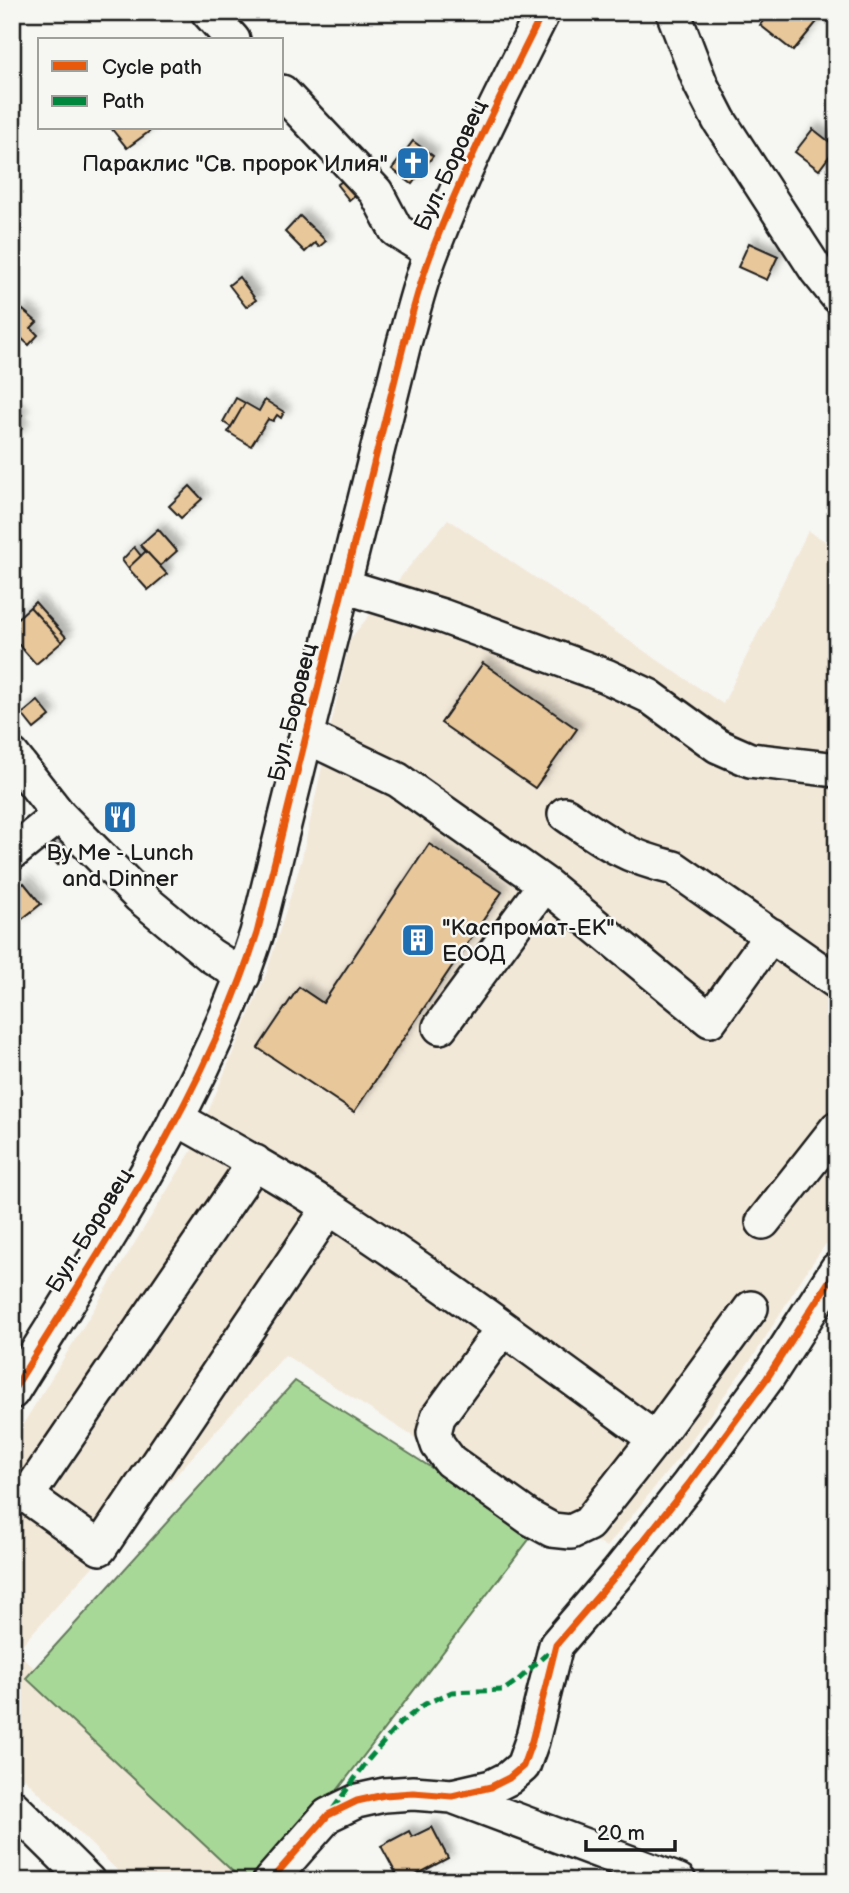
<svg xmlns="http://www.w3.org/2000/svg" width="849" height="1893" font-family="'Balsamiq Sans',sans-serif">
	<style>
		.built { fill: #f2e8d8 }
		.green { fill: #a8d898; stroke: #627a5a; stroke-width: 2 }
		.building { fill: #e8c79a; stroke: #1c1c1c; stroke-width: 2; filter: url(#shadow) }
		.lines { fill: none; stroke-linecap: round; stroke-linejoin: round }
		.minor-casing { stroke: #1c1c1c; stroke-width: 38 }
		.minor { stroke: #f6f6f2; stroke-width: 33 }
		.quiet { stroke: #00873e; stroke-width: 5; stroke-dasharray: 10 5; stroke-linecap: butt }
		.cycleway-casing { stroke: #f6f6f2; stroke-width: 11 }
		.cycleway { stroke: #e8590c; stroke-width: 7 }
		.labels { text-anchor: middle; stroke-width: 5; stroke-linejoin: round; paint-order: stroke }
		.poi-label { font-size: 23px; fill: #1c1c1c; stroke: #f6f6f2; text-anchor: end }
		.street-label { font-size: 23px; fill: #1c1c1c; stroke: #f6f6f2 }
	</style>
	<defs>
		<filter id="shadow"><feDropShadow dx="6" dy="-6" stdDeviation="3.5" flood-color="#0004"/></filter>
	</defs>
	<rect width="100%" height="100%" fill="#f6f6f2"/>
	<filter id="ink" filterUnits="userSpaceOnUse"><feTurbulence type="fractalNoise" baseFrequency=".0143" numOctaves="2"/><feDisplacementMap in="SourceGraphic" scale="14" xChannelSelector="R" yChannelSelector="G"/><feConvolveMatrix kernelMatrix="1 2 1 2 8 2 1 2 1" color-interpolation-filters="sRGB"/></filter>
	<g filter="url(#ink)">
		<path class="built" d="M448,519l275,185 85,-173 29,17v680l-33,47 -47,76 -79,107 -71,89 -83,-40 -239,-152 -269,296 230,216 -12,14h-106l-116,-115v-324l180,-292 74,-176 35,-112 49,-223z"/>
		<path class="green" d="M295,1381l239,152 -266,348h-25l-217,-203z"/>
		<path class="building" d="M770,12h55l-32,39 -33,-26z
			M111,128h43l-27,20z
			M813,129l23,18 -17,23 -24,-18z
			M413,141l20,15 -21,28 -20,-15z
			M342,181l13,14 -6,5 -12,-15z
			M300,216l26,25 -7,6 -4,-4 -10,9 -20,-20z
			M749,243l29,13 -11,24 -29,-13z
			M239,277l17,23 -10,7 -17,-22z
			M23,310l14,12 -6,6 7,7 -9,10 -8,-7 -6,8 -3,-3v-21z
			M236,398l9,5 -14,24 -8,-5z
			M265,400l19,12 -3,6 -4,-3 -4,6 -5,-2 -17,27 -23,-14 17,-29 14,8z
			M12,408l10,7 -6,7 6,6 -7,9 -3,-3z
			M190,486l12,13 -21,19 -12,-12z
			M158,529l19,22 -17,15 -20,-21z
			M134,547l7,9 -13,12 -6,-8z
			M146,551l21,23 -19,16 -20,-22z
			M35,602l31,35 -4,5 -32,-35z
			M30,607l32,35 -26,22 -24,-27v-14z
			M483,663l94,66 -42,59 -94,-65z
			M38,701l12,15 -16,13 -12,-15z
			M51,840l15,17 -8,8 -16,-17z
			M429,844l73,48 -148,220 -96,-64 41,-61 24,16z
			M24,883l17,21 -24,19 -5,-6v-25z
			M432,1827l16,31 -43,23h-5l-19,-35 28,-15 3,6z"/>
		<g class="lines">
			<g class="minor-casing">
				<path id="minor" d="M208,12l25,28
					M673,12l28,73 18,35 98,151 20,25
					M282,92l94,100 20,38 35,22
					M344,586l98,30 164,60 43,20 69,50 32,14 87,10
					M306,736l92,44 147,104 165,136 61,-85
					M12,755l47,60 80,81 71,59 33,21
					M565,814c40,28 61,43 109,54l163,114
					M12,853l47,-38
					M440,1027l105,-143
					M176,1118c52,29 103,58 152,89 112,73 219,153 327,232
					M255,1162l-228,334 73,52 229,-340
					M763,1222l74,-94
					M503,1328l-65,89 -4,16 4,12 12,16 80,57 22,12 19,2 17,-8 67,-85 96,-131
					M12,1392c91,-147 192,-294 245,-459l147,-590c9,-31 16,-62 28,-92 31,-82 72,-161 111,-239
					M452,1796l227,85
					M12,1806l76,75
					M270,1881l58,-66 29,-14 27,-6 29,-2 39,3 39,-9 18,-9 14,-12 9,-25 24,-96 61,-71 71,-89 79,-107 70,-109"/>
			</g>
			<use href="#minor" class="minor"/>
			<path class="quiet" d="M333,1809l35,-49 32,-37 25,-19 27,-12 52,-2 14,-10 35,-32
				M644,1881l8,-9"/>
			<g class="cycleway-casing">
				<path id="cycleway" d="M12,1392c91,-147 192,-294 245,-459l147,-590c9,-31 16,-62 28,-92 31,-82 72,-161 111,-239
					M270,1881l58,-66 29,-14 27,-6 29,-2 39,3 39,-9 18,-9 14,-12 9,-25 24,-96 61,-71 71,-89 79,-107 70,-109"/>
			</g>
			<use href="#cycleway" class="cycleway"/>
		</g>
	</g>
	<defs>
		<g id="church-square" transform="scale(1.75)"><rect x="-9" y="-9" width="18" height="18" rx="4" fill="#1f6fb2" stroke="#f6f6f2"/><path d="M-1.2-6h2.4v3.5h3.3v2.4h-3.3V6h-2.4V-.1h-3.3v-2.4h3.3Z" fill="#fff"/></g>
		<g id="restaurant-square" transform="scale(1.75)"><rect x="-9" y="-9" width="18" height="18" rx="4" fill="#1f6fb2" stroke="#f6f6f2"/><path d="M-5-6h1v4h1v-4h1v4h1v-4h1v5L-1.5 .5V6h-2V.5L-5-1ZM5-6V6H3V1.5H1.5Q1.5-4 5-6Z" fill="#fff"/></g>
		<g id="building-square" transform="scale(1.75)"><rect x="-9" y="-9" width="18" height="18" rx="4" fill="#1f6fb2" stroke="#f6f6f2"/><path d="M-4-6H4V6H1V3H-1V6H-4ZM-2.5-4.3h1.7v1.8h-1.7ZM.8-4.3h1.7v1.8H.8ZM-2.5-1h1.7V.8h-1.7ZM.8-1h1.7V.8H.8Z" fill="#fff"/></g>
	</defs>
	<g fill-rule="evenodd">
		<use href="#church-square" x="413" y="163"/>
		<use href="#restaurant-square" x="120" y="817"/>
		<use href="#building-square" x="418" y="940"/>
	</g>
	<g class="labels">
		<g class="poi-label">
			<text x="388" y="171">Параклис "Св. пророк Илия"</text>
			<text x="120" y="860" text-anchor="middle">By Me - Lunch<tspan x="120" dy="26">and Dinner</tspan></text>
			<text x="442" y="935" text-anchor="start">"Каспромат-ЕК"<tspan x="442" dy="26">ЕООД</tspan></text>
		</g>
		<g class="street-label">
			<text transform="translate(450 165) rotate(-65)" y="8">Бул. Боровец</text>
			<text transform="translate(292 712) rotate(-76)" y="8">Бул. Боровец</text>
			<text transform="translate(89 1230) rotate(-58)" y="8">Бул. Боровец</text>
		</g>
	</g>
	<rect width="849" height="1893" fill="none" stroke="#f6f6f2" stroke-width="42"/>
	<rect x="21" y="21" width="807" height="1851" fill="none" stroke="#1c1c1c" stroke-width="2.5" filter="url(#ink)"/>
	<rect x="38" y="38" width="245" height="91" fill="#f6f6f2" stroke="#9f9f9c" stroke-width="2"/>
	<rect x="52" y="61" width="35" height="10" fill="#e8590c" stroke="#9f9f9c" stroke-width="2"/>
	<text x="102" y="74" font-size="21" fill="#1c1c1c">Cycle path</text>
	<rect x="52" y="96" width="35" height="10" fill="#00873e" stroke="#9f9f9c" stroke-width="2"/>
	<text x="102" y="108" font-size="21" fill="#1c1c1c">Path</text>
	<path d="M586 1840v10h89v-10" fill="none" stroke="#1c1c1c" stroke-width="3.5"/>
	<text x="597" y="1840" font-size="21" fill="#1c1c1c" stroke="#f6f6f2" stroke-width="5" paint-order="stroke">20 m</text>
</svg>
